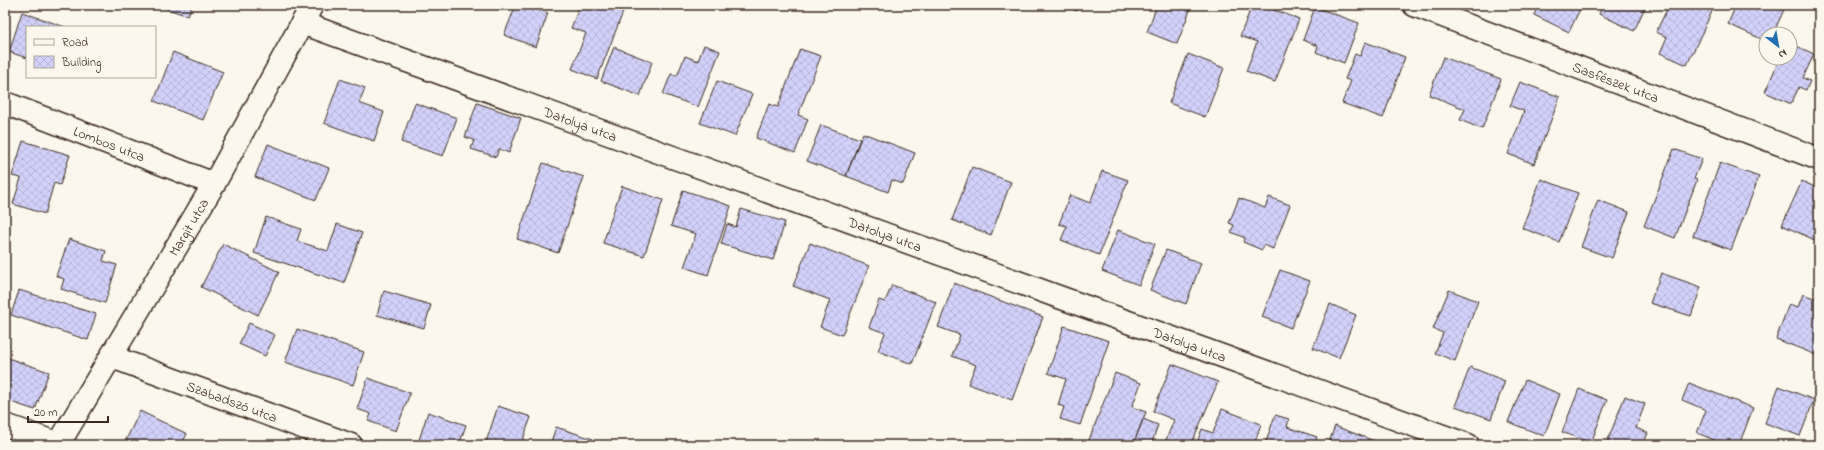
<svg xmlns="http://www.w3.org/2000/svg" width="1824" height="450" font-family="'Indie Flower',sans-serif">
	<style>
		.building { fill: url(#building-cross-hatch); stroke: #3b2a1e }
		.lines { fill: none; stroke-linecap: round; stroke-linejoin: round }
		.minor-casing { stroke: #3b2a1e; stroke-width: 25 }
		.minor { stroke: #fbf7ec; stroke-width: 22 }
		.labels { text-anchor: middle; stroke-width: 4; stroke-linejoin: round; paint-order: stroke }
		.street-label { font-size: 14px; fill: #3b2a1e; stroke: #fbf7ec }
	</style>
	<defs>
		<pattern id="building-cross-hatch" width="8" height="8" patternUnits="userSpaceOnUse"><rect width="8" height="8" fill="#d2d1fa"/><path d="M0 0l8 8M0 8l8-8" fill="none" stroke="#b5b4d6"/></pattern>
	</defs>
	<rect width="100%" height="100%" fill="#fbf7ec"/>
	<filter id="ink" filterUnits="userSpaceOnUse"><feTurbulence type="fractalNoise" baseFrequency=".025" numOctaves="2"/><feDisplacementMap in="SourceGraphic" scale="8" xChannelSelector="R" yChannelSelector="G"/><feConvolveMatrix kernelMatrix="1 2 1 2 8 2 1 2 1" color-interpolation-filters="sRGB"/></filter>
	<g filter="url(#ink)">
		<path class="building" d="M156,5h36l-4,11z
			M516,5h10l22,8 -12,34 -32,-12z
			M580,5h40l5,2 -28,72 -25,-10 14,-36 -15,-5z
			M1061,5h19l-3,6z
			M1157,5h35l-15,39 -30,-12z
			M1252,5h9l38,14 -24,63 -29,-11 11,-29 -17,-6z
			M1536,5h46l-13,27 -35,-17 4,-9z
			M1603,5h43l-12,26 -35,-17z
			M1669,5h46l-28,60 -27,-12 7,-16 -11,-5z
			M1736,5h50l-13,29h-7v7l-38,-17z
			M1315,7l44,16 -15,40 -28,-11 2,-6 -15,-6z
			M22,12l43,15h-38v31l-18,-6z
			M1365,42l40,15 -22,61 -41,-15 9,-22 -6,-2 10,-25 5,2z
			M1790,43l24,11 -11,24 7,3 -4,9 -7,-3 -8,17 -26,-12 15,-34h10z
			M704,45l16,6 -22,56 -35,-13 8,-20 6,2 8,-20 13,5z
			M614,47l38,15 -12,34 -39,-15z
			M800,49l21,7 -23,59 10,4 -13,34 -39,-15 13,-34 9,3z
			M173,52l50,20 -20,48 -49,-19z
			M1188,54l36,14 -19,49 -36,-14z
			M1443,57l58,22 -19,50 -22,-9 5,-11 -36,-14z
			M340,79l25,9 -6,15 25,9 -10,29 -50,-18z
			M717,81l35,13 -17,42 -35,-13z
			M1520,82l40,15 -26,67 -26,-10 16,-43 -14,-5z
			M415,103l42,15 -14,38 -42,-14z
			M477,103l44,15 -12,35 -10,-4 -3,8 -25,-8 3,-9 -9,-3z
			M821,125l39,14 -14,37 -39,-15z
			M863,133l52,20 -12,31 -11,-4 -4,12 -42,-16z
			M23,141l47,14 -10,30 -6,-2 -9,31 -32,-10 8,-26 -9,-2z
			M268,144l61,24 -13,32 -61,-23z
			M1674,149l28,10 -8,20 3,1 -22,58 -31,-12z
			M543,163l41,14 -26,76 -41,-14z
			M1720,163l39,14 -28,73 -38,-14z
			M972,167l39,15 -20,53 -39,-15z
			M1102,171l26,9 -29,75 -38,-15 6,-14 -8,-2 11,-29 20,8z
			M1541,179l37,14 -19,49 -37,-14z
			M1802,181l17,8v53l-37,-17z
			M622,186l41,14 -19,56 -41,-13z
			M683,190l48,16 -23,69 -24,-8 12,-33 -25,-8z
			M1269,197l21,8 -17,44 -9,-4 -2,5 -19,-8 2,-4 -14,-6 3,-7 -5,-2 10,-25 26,10z
			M1598,200l31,12 -17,46 -31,-11z
			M741,209l44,13 -12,38 -52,-16 6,-20 9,3z
			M266,217l35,12 -4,12 31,10 9,-27 25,9 -18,50 -90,-30z
			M1118,230l37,14 -16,41 -37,-14z
			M69,239l37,12 -3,10 14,4 -12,38 -44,-14 3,-10 -8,-3z
			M810,243l59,23 -27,69 -22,-8 10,-27 -37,-14z
			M223,244l56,28 -21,43 -57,-28z
			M1166,250l35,13 -15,41 -36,-14z
			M1280,270l30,11 -19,47 -29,-11z
			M1661,273l40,14 -10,29 -41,-13z
			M954,283l89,34 -31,83 -44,-16 8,-19 -24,-9 8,-21 -22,-8z
			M892,285l44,17 -24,62 -34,-13 7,-18 -16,-6 10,-27 6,2z
			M19,290l77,24 -8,26 -77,-25z
			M1449,290l29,11 -23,60 -20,-8 8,-20 -10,-4z
			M384,291l47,14 -7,23 -47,-13z
			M1803,294l16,6v56l-43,-17 13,-35 9,3z
			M1330,304l26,11 -17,43 -26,-10z
			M249,323l26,12 -10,21 -26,-12z
			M1064,326l45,15 -29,84 -20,-6 4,-12 -6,-2 8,-26 -18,-6z
			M297,329l67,23 -11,33 -68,-23z
			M5,357l44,15 -14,38 -30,-10z
			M1172,364l46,18 -27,63h-27l10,-25 -21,-9z
			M1470,367l35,14 -14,38 -36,-13z
			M1115,373l26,10 -9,24 14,5 -13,33h-46z
			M368,378l42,15 -14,38 -28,-10 3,-7 -14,-5z
			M1525,380l35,14 -16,42 -36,-14z
			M1689,383l64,25 -14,37h-12l-30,-12 9,-23 -24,-10z
			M1779,386l35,14 -14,36 -35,-13z
			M1579,389l28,11 -16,43 -29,-11z
			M1625,396l20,8 -9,24 12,5 -5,12h-37z
			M498,406l33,11 -10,28h-36z
			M1222,409l39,15 -7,21h-58l6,-16 11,4z
			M140,411l47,23 -6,11h-50l-6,-3z
			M428,412l38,13 -7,20h-35l-6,-2z
			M1275,415l14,4 -2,8 30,10 -3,8h-49z
			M1143,419l15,6 -7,20h-18z
			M1335,426l42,16 -1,3h-48z
			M556,427l37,12 -2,6h-41z"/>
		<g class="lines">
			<g class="minor-casing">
				<g id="minor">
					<path id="s1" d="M1414,5l405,154"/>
					<path id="s2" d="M302,23l1166,422"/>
					<path id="s3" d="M5,103l209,81"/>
					<path id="s4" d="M112,357l239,88"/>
					<path d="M5,425l54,19"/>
					<path id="s5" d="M58,445l156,-261 98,-179"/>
				</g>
			</g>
			<use href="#minor" class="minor"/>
		</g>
	</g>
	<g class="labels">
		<g class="street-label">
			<text dy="5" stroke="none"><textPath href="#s1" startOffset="216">Sasfészek utca</textPath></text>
			<text dy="5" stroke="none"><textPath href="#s2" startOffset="296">Datolya utca</textPath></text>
			<text dy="5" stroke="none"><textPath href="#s3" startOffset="112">Lombos utca</textPath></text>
			<text dy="5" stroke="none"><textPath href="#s5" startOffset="254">Margit utca</textPath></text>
			<text dy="5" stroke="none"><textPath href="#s2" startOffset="620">Datolya utca</textPath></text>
			<text dy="5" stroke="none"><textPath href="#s2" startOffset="944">Datolya utca</textPath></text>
			<text dy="5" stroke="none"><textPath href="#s4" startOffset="128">Szabadszó utca</textPath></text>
		</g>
	</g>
	<rect width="1824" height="450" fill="none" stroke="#fbf7ec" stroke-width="20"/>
	<rect x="10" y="10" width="1804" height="430" fill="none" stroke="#3b2a1e" stroke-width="1.5" filter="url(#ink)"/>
	<rect x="26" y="26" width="130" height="52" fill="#fbf7ec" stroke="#aea59a"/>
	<rect x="34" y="39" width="20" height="6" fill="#fbf7ec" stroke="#aea59a"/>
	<text x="62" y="46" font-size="12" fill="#3b2a1e">Road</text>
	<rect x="34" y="56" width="20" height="12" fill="url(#building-cross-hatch)" stroke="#aea59a"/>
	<text x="62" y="66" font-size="12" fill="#3b2a1e">Building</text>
	<g transform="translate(1778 46) rotate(149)"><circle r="19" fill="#fbf7ec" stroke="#aea59a"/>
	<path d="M0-3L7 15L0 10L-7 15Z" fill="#1f6fb2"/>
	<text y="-6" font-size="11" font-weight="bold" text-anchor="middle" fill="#3b2a1e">N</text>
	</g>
	<path d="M28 416v6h80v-6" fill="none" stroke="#3b2a1e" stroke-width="2"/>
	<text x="34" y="416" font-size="12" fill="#3b2a1e" stroke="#fbf7ec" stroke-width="3" paint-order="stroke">20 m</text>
</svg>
